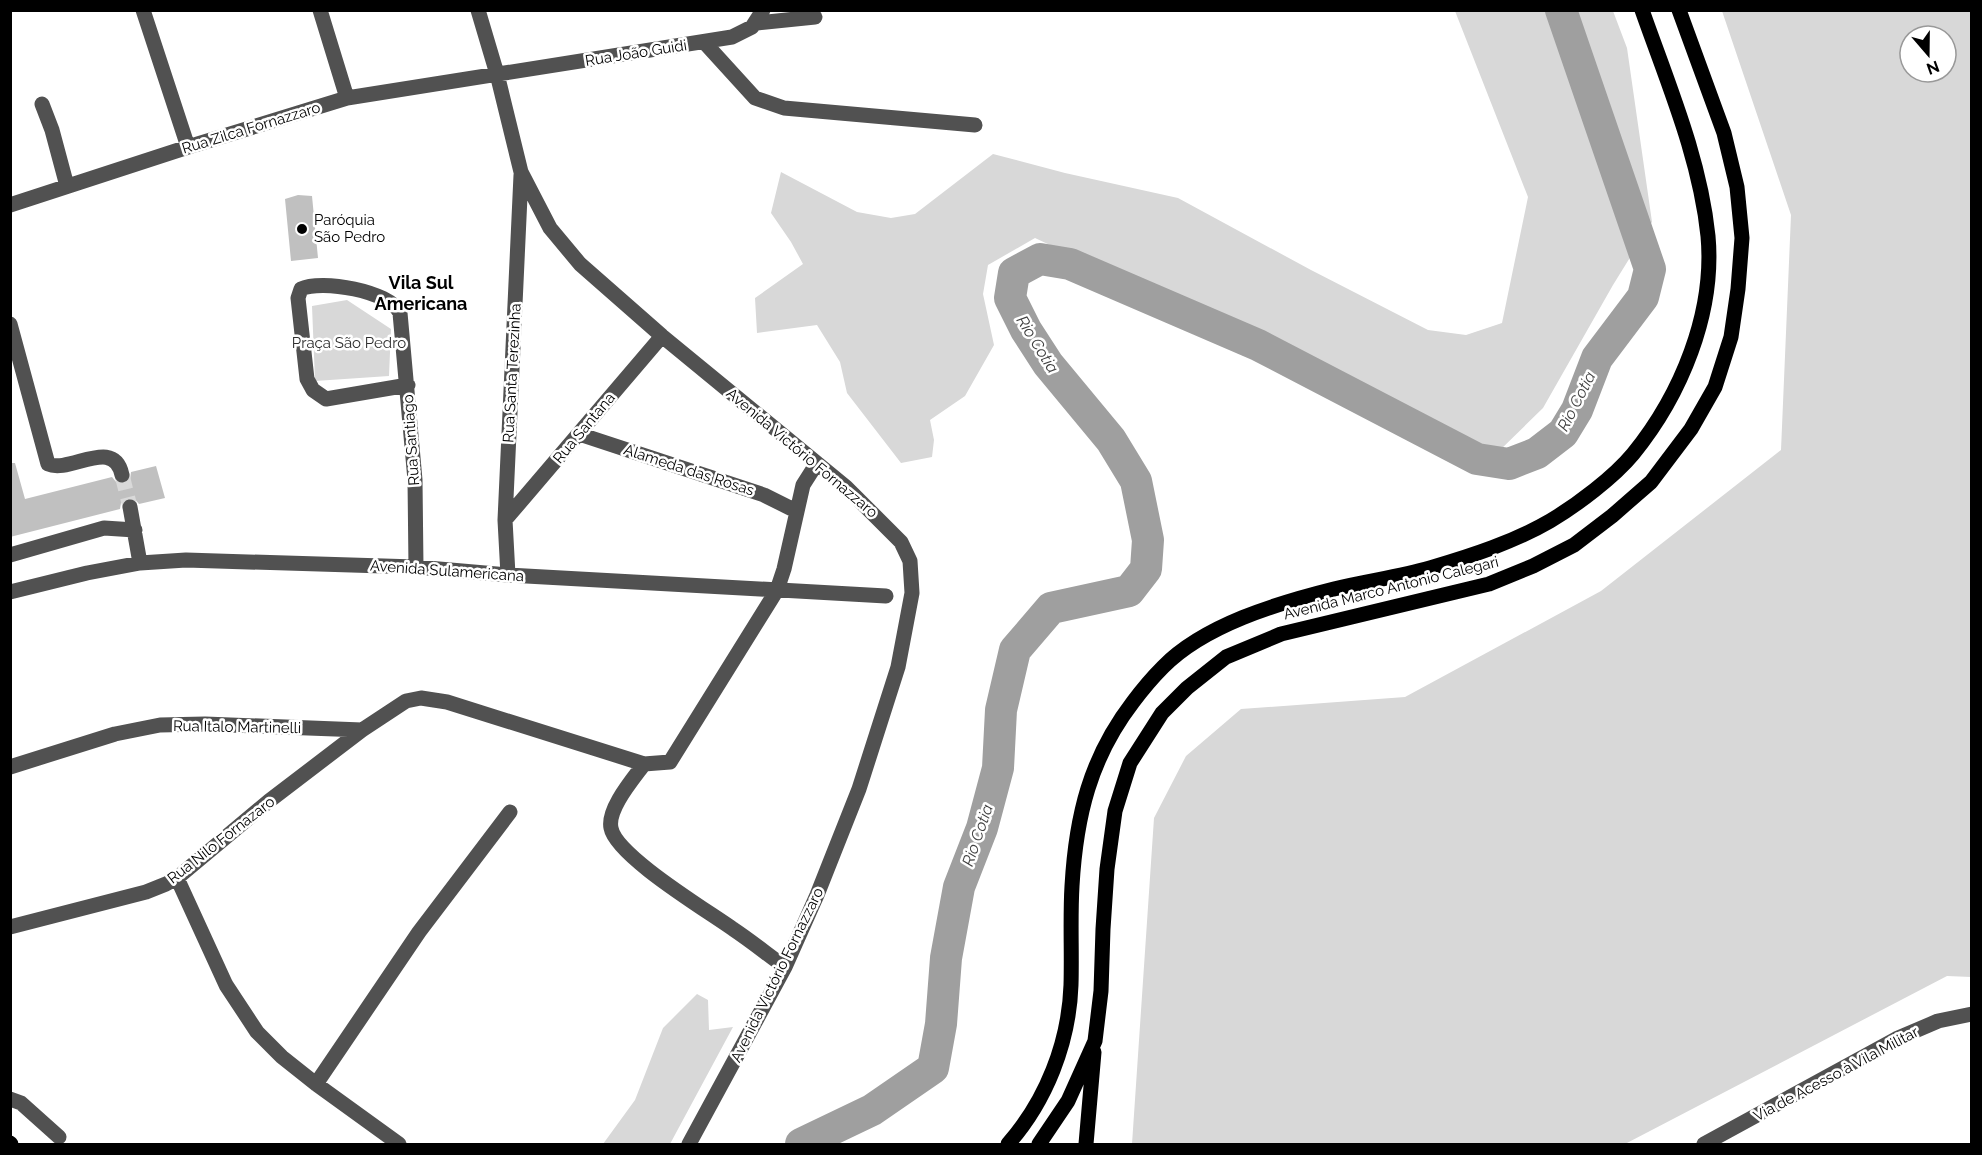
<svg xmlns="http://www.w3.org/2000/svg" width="1982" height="1155" font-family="Raleway,sans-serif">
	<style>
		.green { fill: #d8d8d8; fill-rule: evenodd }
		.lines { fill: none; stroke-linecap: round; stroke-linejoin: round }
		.river { stroke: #9f9f9f; stroke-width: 32 }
		.building { fill: #c0c0c0 }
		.minor-tunnel { stroke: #d9d9d9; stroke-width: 15; stroke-dasharray: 15 8; stroke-linecap: butt }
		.minor { stroke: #515151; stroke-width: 15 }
		.major { stroke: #000; stroke-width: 15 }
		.poi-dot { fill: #000; stroke: #fff; stroke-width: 2 }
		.labels { text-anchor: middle; stroke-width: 5; stroke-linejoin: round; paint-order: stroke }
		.street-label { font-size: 15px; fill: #000; stroke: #fff }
		.poi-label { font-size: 15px; fill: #000; stroke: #fff; text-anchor: start }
		.park-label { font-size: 15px; fill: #2f2f2f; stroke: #fff }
		.water-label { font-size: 16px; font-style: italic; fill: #404040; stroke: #fff }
		.quarter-label { font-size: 18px; font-weight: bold; fill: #000; stroke: #fff }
	</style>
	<rect width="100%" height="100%" fill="#fff"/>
	<path class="green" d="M1455,11h158l14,37 25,174 -39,63 -70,123 -47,46 -461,-216 -47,27 -5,29 11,51 -29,51 -35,24 4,20 -2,17 -31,6 -54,-70 -7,-31 -23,-37 -60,8 -2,-35 48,-34 -12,-22 -20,-29 10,-41 76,40 34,6 24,-4 78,-60 72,19 113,25 133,72 117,60 38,5 36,-12 26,-126z
		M1722,11h249v966l-24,-1 -322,168h-493l22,-326 32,-62 55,-47 164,-12 196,-106 180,-141 10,-235zM1910,36h36v36h-36z
		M347,300l44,29 -2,47 -74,5 -3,-75z
		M697,994l11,6 1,30 24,-3 -63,117h-67l32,-44 28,-72z"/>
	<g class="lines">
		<path class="river" d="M801,1144l71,-34 61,-42 8,-44 5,-66 13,-71 23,-59 16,-60 3,-58 14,-60 36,-42 78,-17 17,-22 2,-29 -12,-59 -25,-41 -63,-76 -22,-34 -16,-32 4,-25 26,-14 30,5 188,81 219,114 32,5 28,-11 26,-20 14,-23 20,-52 46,-61 7,-28 -89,-259"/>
	</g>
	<path class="building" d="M298,195l14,1 6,62 -27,3 -6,-62z
		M10,463h5l10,36 87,-22 5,6 8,1 5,-4 1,-8 25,-6 9,32 -26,6 -5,-6h-6l-7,5 -1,6 -110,28z"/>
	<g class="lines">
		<path class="minor-tunnel" d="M122,475l8,32"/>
		<path class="minor" d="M143,10l45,137
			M320,10l27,88
			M478,10l19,64 24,98 29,56 30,36 82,72 184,151 55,55 9,19 2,32 -14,74 -39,122 -42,106 -32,72 -96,177
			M757,23l58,-6
			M704,42l51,56 29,10 191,17
			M42,104l10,26 15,56
			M10,205l178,-58 159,-49 385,-61 20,-10 11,-17
			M10,324l38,140c22,10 66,-28 74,11
			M408,385l-82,14 -13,-9 -6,-11 -9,-81 3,-9c20,-10 89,2 99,24l15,167 1,87
			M579,434l185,61 32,16
			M130,507l10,56
			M505,520l157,-184
			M10,555l94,-27 31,2
			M508,575l-3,-55 16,-345
			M10,592l77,-19 53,-10 46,-3 230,7 92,8 378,21
			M644,764c-11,15 -37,45 -33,64 5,28 97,83 122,101 18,12 34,25 52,38
			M10,767l105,-33 45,-9 45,-1 157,6
			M177,878l49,107 31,47 25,25 34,27 83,60
			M10,927l136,-35 20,-8 11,-6 92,-77 93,-71 44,-29 15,-3 26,4 197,62 26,-2 107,-172 7,-21 19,-84 14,-22
			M316,1084l103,-152 91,-120
			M10,1099l11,4 38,34
			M1704,1144l192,-105 42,-18 34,-7"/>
		<path class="major" d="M10,1143l1,1
			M1008,1144c38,-43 61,-101 63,-159 1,-33 -1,-66 1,-99 4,-70 18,-128 61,-184 9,-12 19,-24 30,-35 41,-42 115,-64 171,-78 32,-8 65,-12 96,-21 41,-12 84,-26 120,-47 27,-16 64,-44 83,-67 48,-59 82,-141 75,-218 -8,-78 -40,-152 -66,-226
			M1039,1144l29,-43 27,-60 6,-50 2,-62 4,-60 8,-58 15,-48 32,-50 25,-25 39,-31 55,-23 208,-50 44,-18 41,-21 38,-29 39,-34 40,-53 24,-42 16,-50 7,-48 4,-51 -5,-51 -13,-54 -45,-123
			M1086,1144l8,-92"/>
	</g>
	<circle class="poi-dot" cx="302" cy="229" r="6"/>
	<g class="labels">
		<g class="street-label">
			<text transform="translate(636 53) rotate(-9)" y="5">Rua João Guidi</text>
			<text transform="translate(251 128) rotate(-17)" y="5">Rua Zilca Fornazzaro</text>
			<text transform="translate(512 373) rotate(-87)" y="5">Rua Santa Terezinha</text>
			<text transform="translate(584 428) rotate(-50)" y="5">Rua Santana</text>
			<text transform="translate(411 440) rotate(-94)" y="5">Rua Santiago</text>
			<text transform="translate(802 453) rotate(40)" y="5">Avenida Victório Fornazzaro</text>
			<text transform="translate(689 470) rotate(18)" y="5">Alameda das Rosas</text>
			<text transform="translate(447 571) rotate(4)" y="5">Avenida Sulamericana</text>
			<text transform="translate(1391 588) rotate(-14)" y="5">Avenida Marco Antonio Calegari</text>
			<text transform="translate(237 727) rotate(1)" y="5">Rua Italo Martinelli</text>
			<text transform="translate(221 840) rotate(-38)" y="5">Rua Nilo Fornazaro</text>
			<text transform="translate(777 975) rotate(-64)" y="5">Avenida Victório Fornazzaro</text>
			<text transform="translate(1836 1074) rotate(-28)" y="5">Via de Acesso à Vila Militar</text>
		</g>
		<g class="poi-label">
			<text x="314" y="225">Paróquia<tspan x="314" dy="17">São Pedro</tspan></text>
		</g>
		<g class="park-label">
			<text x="349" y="348">Praça São Pedro</text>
		</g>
		<g class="water-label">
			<text transform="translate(1038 344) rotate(58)" y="6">Rio Cotia</text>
			<text transform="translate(1576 401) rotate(-63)" y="6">Rio Cotia</text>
			<text transform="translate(977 835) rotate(-71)" y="6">Rio Cotia</text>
		</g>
		<g class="quarter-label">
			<text x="421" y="289">Vila Sul<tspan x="421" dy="21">Americana</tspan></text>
		</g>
	</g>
	<rect width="1982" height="1155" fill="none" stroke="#000000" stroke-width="24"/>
	<g transform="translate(1928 54) rotate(160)"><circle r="28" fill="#ffffff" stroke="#999999" stroke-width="1.5"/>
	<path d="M0-4.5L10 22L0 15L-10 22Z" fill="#000000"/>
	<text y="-9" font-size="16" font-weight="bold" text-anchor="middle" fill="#000000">N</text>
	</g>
</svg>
